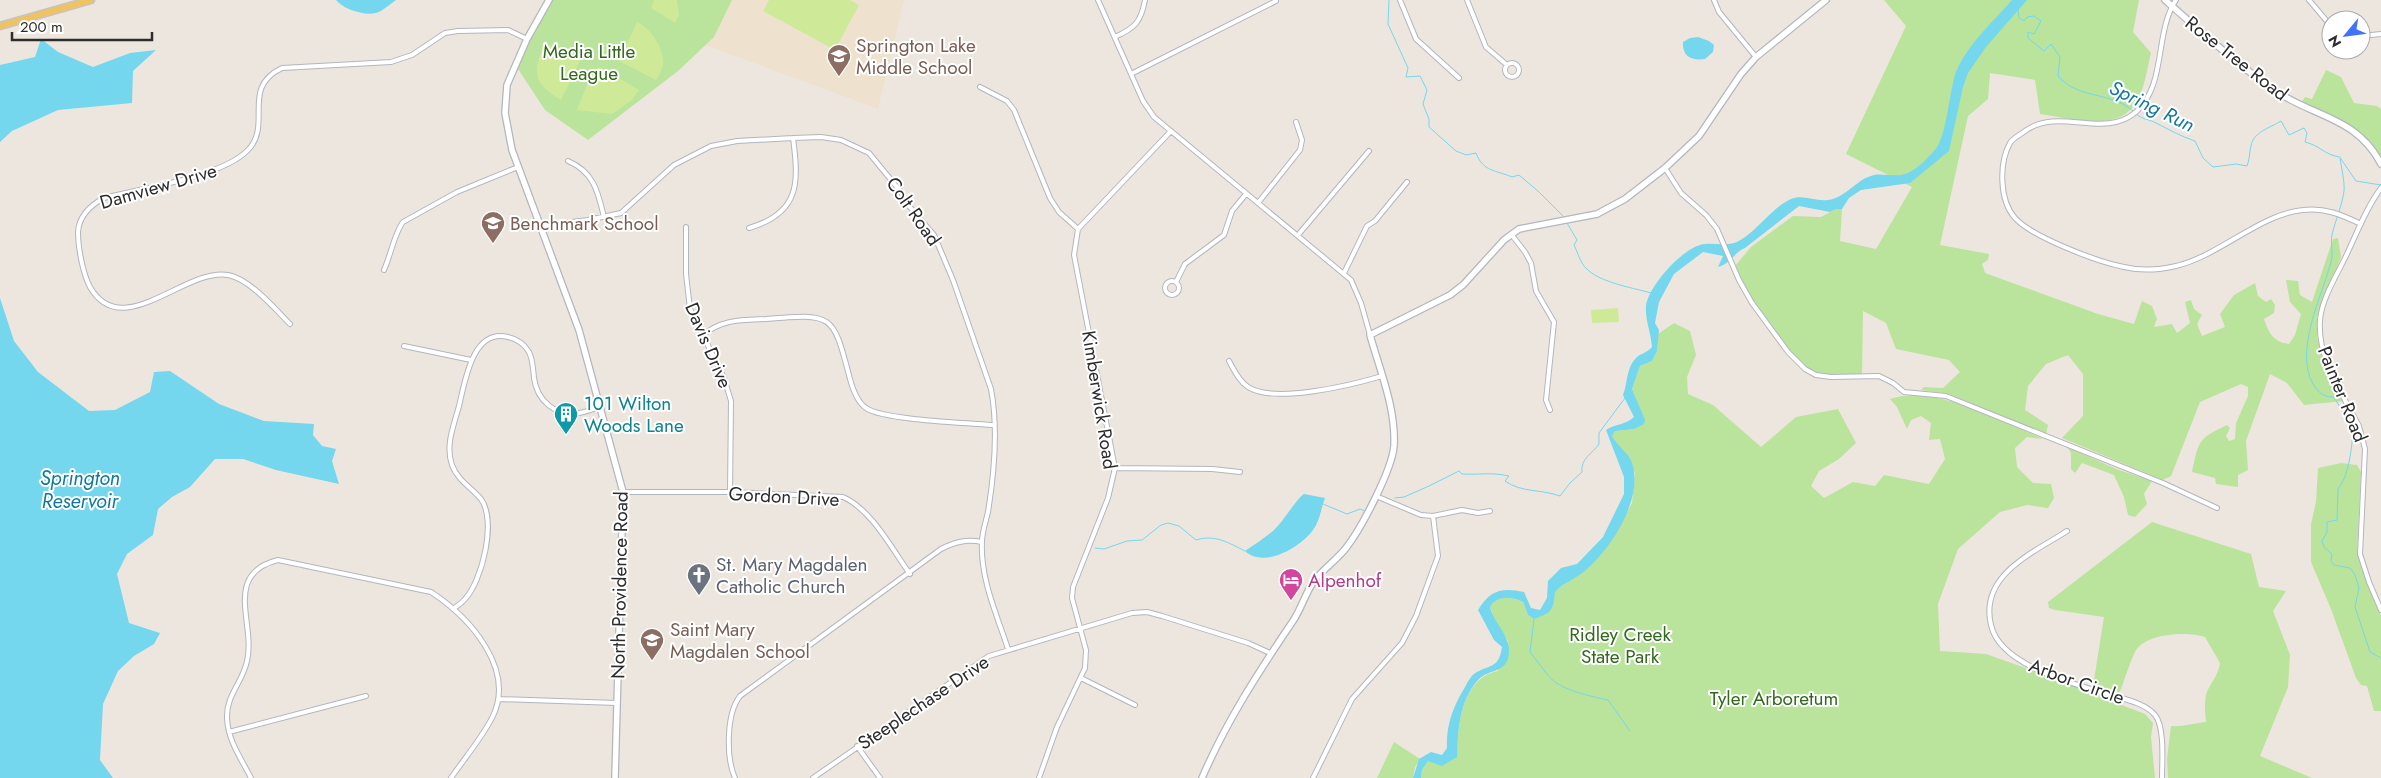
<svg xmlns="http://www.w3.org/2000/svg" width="2381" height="778" font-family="Jost,sans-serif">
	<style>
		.education { fill: #eee2cf }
		.green { fill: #bae39c }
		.pitch { fill: #ceea98 }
		.water { fill: #74d7ed }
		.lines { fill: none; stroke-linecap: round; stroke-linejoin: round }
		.stream { stroke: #74d7ed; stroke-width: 1 }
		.street-casing { stroke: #b2b6bf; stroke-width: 6 }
		.secondary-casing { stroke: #b2b6bf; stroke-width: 8 }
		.primary-casing { stroke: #c4c4c4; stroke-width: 9 }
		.street { stroke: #fff; stroke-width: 4 }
		.secondary { stroke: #fff; stroke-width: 5.5 }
		.primary { stroke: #efc362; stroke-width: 6 }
		.labels { text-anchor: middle; stroke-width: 4; stroke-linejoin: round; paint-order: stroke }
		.education-label { font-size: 19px; fill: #785e54; stroke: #fff; text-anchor: start }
		.park-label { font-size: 19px; fill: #32691c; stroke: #fff }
		.street-label { font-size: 19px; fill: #2c2c2c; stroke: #fff }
		.culture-label { font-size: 19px; fill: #0d838f; stroke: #fff; text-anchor: start }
		.worship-label { font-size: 19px; fill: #5b616d; stroke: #fff; text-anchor: start }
		.hotel-label { font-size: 19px; fill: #b23c85; stroke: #fff; text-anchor: start }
		.water-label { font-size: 20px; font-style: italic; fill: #0f789d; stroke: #fff }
	</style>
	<rect width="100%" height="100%" fill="#ede6df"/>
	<path class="education" d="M732,0h172l-26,109 -173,-64 9,-8z"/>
	<path class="green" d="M553,0h179l-18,37 -36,34 -90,69 -43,-30 -29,-44z
		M1884,0h255l-6,32 18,21c-4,16 -6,34 -14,48 -18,33 -67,17 -97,13l-5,-34 -45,-7 -2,26 -20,17 -28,129 49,9 -1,6 -6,4 3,9 113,41 36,10 8,-23 10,5 5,13 -3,8 18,-3 5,9 13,-10 -5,-21 6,-2 3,9 8,6 -5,9 5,12 23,-9 -5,-13 14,-19 21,-12 3,13 8,6 5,-3 4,6 -1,8 -10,6c5,14 9,23 25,25l6,-9 6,-21 -11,-12 -4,-22 12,1 2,14 12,7 21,-63 5,-1 3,19 -24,60v20l9,32 18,32 -40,4 -17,-22 -17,-9 -24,67 2,29 -10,5v12l-22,-3 -1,-6 -23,-6c7,-31 5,-33 35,-47l3,3 -4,8 3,5 6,-2 1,-16 12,-27v-9l-7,-3 -41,18 -29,74 -8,4 -101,-42 21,-22v-42l-15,-19 -22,9 -18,22 -3,24 23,15 -2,9 -97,-40 -28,-4 3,-3 19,1 17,-16 -11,-12 -53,-11 -10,-26 -23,-12 -1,64c-12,0 -26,2 -39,0 -36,-6 -73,-79 -88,-109l16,-19 42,-31 28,1 15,-8h6l-2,32 36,8 36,-62 -66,-33 60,-128z
		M2326,70l15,7 13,26 23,3 4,3v49c-21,-31 -46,-42 -80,-55l4,-6 7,2z
		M1674,323l16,8 6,24 -9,22 1,17 25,11 48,42 35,-30 42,-8 18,34 -17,16 -20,12 -8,15 13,12 29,-16 22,4 9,-11 45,9 16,-25 -5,-20 -11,1 2,-17 -10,-7 -10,4 -4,9 -10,-22 -7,-8c44,-15 111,21 153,40l-16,-2 -12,11 2,19 16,16 18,1 3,14 -6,10 -21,-3 -27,7 -42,37 -20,55 2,47 46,3 133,47v3l26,10 8,9 -2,14 4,41h-734l1,-8 6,-9 29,-4c1,-30 4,-79 41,-86l10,-30 -11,-15 -7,-19c7,-12 21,-10 33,-5l5,13 6,4 20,-21v-6l13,-10 46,-51h4l15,-28 3,-30 -23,-37 3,-5 19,-2 10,-9 -12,-31 8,-23 12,-5 5,-10 1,-17z
		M2067,447l52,23 33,11 -8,13 3,10 -12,13 -7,-2 -4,-18 -10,-22 -32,-12 -7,10 -4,-4v-16z
		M2341,463l16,2 4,7 -4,81 9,27 15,36v95h-7l-7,-25 -6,-1 -5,-7 -25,-69 -20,-47v-38l5,-22 2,-34z
		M2152,522l99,32 8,33 27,4 -13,20 17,44 -2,32 -28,69 52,22h-144l-1,-19 4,-33c12,1 23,-3 35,-4 -1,-11 -3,-26 4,-36 5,-9 8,-12 10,-23l-15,-26c-16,-6 -58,-4 -69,13 -7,13 -11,30 -17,44l-26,-8 11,-69 -49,-7 -6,-2 -1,-6z
		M1394,742l26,17 -5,8 -2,11h-36z"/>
	<path class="pitch" d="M654,0h23l2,15 -4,8 -24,-15z
		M769,0h81l9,5 -24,45 -72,-39z
		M637,22c14,6 28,28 26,43 -1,5 -4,10 -7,15l-37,-19z
		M545,44l33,12 2,5 -19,39c-27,-16 -30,-28 -16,-56z
		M600,67l39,23 -7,10 -20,14 -35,-4 16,-40z
		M1618,308l1,14 -27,1 -1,-13z"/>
	<path class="water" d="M336,0h60c-6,4 -13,11 -20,13 -12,3 -33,-4 -40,-13z
		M2012,0h15l-41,47 -18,26 -5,14 -14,64 -39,32 -49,7 -12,8 -7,11h-6l-6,3 -31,-6 -54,42c-11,4 -14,16 -27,19l5,-11 -20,-4 -29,22 -15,28 -4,21 4,7 -2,21 -5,10 -12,5 -8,23 13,31 -1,4 -10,5 -19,2 -3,5c5,10 17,17 20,27 12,36 -21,85 -46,107 -10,9 -22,12 -31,22 -2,18 -2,20 -21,27l-6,-4 -5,-13c-11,-5 -26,-7 -33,5 4,16 20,29 19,45 -1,22 -20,16 -31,28 -19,21 -20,51 -21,77l-15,9 -14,-5 -6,9 -1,8h-8l6,-19 12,-7 11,3 5,-7c-1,-23 6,-41 18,-61 2,-4 5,-10 9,-13 14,-10 25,-4 28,-27l-8,-7 -16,-30c12,-20 24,-23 46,-18l7,16 9,2 7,-12 1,-17 13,-13 16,-4 26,-27 21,-43v-17l-18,-47c9,-6 20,-5 28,-13l-11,-22c5,-12 3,-27 13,-37 5,-5 11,-5 16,-11 -1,-14 -7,-27 -6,-41 2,-19 35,-56 54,-61 9,-3 23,1 34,-2 20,-7 35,-34 57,-44 12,-5 25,3 37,1 18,-2 28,-21 46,-25 11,-2 24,3 34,-2 9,-4 20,-15 26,-22 13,-13 15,-60 22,-79 11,-27 37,-50 56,-72z
		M1698,37l11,4 5,4 -1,7 -8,7c-13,2 -23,-2 -22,-17l7,-4z
		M41,39l17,13 35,15 37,-14 26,-3 -23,21 -1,32 -74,7 -46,21 -12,11v-77l35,-8z
		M0,298l14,43 24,31 51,39 26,-1 35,-18 4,-20 16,-1 49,33 45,17 50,3 -1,11 9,11 14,3 -4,12 7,23 -63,-14 -33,-11h-28l-25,28 -18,10 -14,12 -5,26 -26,19 -10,20 12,49 31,10 -6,11 -20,12 -16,15 -15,33 -3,56 13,18h-113z
		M1304,494l21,4c-4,10 -5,23 -12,32 -12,17 -49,39 -68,21 10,-7 20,-13 29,-21 9,-8 23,-32 30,-36z"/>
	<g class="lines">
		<path class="stream" d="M1389,0l-1,24 20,44 -2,9 14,-1 7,14 -4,14 6,15v8l27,24 10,4 10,-2c7,19 20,17 36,24l7,-2 20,17 25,25
			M2018,9l1,9 5,3 3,-4 7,-1 7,5 -7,13 -6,-2v6l16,13 7,-7 9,13 -2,19c21,24 53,15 75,35
			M2136,114c6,5 11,5 18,8 14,7 26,14 41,19l8,17 10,9 23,-3 11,2c3,-7 2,-13 4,-20 2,-14 19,-18 30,-25l8,14 15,-7 3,5 -2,9c16,4 18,12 34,15
			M2340,157c1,11 5,24 4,34 -2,15 -9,30 -12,44 -2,9 2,18 -1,27 -9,34 -37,88 -18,122 6,9 10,13 21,13l19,33c-1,17 -4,46 -15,59l-1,31 -10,2v10l-5,9 2,6 8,7 -1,7 3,4 16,3 5,7 4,13 -4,19 15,45 11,6
			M2341,159l15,22 25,4
			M1567,223l10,17 -3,5c3,6 5,13 8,18 11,19 49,24 69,30
			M1395,498l9,-1 25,-11 30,-15 3,3c17,1 30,-2 47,2l-4,5c17,12 36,8 55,15l10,-13 12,-11c-2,-13 11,-19 17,-28v-11l26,-35
			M1323,504l24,10 13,-5 5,2
			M1095,548l9,1 23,-8 15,-1 19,-15 7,-2 11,3 17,14c19,-6 33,3 49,11
			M1534,619l-4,33c6,7 11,15 17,22 11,16 43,22 61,26l22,31"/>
		<g class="street-casing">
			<path id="street" d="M1098,0l45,101 11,16 197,163 10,23 9,32
				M1400,0l16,39 43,39
				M1467,0l19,47 21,18
				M1714,0l5,12 37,45
				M2176,0c-22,33 -9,84 -40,112 -33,28 -76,-6 -111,19 -5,4 -12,7 -15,12 -11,20 -11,57 5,75 17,19 83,44 109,49 17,4 35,3 52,-1 43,-10 84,-52 127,-56 21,-3 39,5 58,14
				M2309,0l22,26
				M2361,36l20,-2
				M1115,37c20,-9 26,-15 30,-37
				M1505 70a7 7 0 1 1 14 0a7 7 0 1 1-14 0Z
				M1131,74l145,-73
				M980,87l27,14 7,9 36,88 9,14 19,17
				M568,161c26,11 30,31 36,56
				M1665,168l16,25 25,22 11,14 22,51 13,23 36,49 17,17 11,6 15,2 48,-1 14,7 11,9 42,4 217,87 54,25
				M2381,188c-15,20 -24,45 -35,68 -9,19 -24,42 -26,64 -3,38 22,73 39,106l6,23 -5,105 9,28 12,28
				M1258,203l42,-53 2,-10 -6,-18
				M539,226l49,-6 33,-7 53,-48 37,-19 26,-5 56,-3 28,-1 20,3 28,13 32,39 8,14 25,29 19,45 38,109c7,37 3,86 -3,123 -2,9 -6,20 -6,30 -2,36 15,73 26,107
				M686,227v47l4,35 34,69 7,23 -1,91
				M749,228c51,-15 50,-45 44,-90
				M1511,234l14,18 6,11 5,28 18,31 -8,78 4,10
				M1298,235l71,-84
				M384,270c6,-13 11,-38 19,-48l54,-30 61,-25
				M1344,273l23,-47 8,-5 32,-39
				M1165 288a7 7 0 1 1 14 0a7 7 0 1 1-14 0Z
				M1176,282l9,-18 39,-29 8,-24 14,-17
				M290,324c-15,-15 -40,-45 -62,-49 -42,-8 -106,68 -138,12 -7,-13 -12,-39 -12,-55 1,-17 13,-27 26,-34 38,-10 118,-21 144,-48 25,-26 -8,-62 34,-82l109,-6 21,-7 33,-22 13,-2 50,-1 19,9
				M702,336c19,-17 40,-16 64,-17 68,-6 67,-5 84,60 3,11 7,23 16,29 17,12 102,15 128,17
				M404,346l67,14
				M1229,361c5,9 10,20 19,26 26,17 104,-2 134,-11
				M1115,468l97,1 28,3
				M623,492h107l113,5c28,12 49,52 67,77
				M1376,496l45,19 12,1 29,-6 16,3 12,-2
				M2067,531c-34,22 -88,44 -76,94 9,42 88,60 123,71 14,4 32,8 41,19 10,12 7,47 7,63
				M453,609c4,-3 9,-6 12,-10 17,-18 32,-78 16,-100 -10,-12 -23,-18 -29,-34 -7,-20 2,-40 7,-59 6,-24 13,-78 49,-69 9,2 16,7 21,15 4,8 4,17 5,26 3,22 21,39 45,35 7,-1 15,-4 22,-7
				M1081,678l54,27
				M498,699l119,4
				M229,732l137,-36
				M857,746l23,32
				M251,778c-10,-20 -23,-37 -24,-60 -1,-23 16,-36 20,-57 9,-37 -25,-87 31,-101l153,32c38,25 86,77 61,126 -11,21 -28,41 -41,60
				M735,778c-9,-20 -9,-64 5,-82l201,-147c14,-7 25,-10 41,-7
				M813,778l176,-122 143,-43 15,-1 15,4 86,27 22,10
				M1039,778l18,-51 28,-59 1,-18 -14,-52 1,-11 35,-89 7,-30 -41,-213 4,-26 93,-98
				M1313,778l39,-79 50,-56 14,-27 22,-60 -5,-40"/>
		</g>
		<g class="secondary-casing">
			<path id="secondary" d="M549,0l-22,39 -20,46 -2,28 7,37 67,180 44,162 -8,286
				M2165,0c34,30 72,64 109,90 39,27 83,27 107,74
				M1202,778c24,-56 57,-107 91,-157 8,-12 12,-26 19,-37 9,-14 24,-23 34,-36 15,-19 46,-78 48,-102 2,-38 -14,-75 -24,-111l80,-40 13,-10 41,-45 15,-11 78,-15 28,-15 40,-31 34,-32 42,-62 15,-17 70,-57"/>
		</g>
		<g class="primary-casing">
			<path id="primary" d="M0,26l91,-26"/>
		</g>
		<use href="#street" class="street"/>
		<use href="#secondary" class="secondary"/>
		<use href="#primary" class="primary"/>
	</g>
	<defs>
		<g id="school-pin" transform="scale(1.25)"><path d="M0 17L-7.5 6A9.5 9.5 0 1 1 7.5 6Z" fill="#8d6e63" stroke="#fff"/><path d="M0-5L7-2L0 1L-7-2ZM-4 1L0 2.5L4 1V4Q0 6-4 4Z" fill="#fff"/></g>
		<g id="building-pin" transform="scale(1.25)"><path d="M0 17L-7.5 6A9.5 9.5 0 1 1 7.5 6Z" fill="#0f9aa8" stroke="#fff"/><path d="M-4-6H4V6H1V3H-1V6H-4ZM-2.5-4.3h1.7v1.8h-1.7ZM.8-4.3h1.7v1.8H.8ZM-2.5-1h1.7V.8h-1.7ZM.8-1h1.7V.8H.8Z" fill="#fff"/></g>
		<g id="church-pin" transform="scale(1.25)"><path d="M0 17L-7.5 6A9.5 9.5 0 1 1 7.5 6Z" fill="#6b7280" stroke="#fff"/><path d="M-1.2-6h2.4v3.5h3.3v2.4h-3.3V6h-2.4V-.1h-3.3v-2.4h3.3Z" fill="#fff"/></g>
		<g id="hotel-pin" transform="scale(1.25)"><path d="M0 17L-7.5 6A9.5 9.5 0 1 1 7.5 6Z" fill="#d1479c" stroke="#fff"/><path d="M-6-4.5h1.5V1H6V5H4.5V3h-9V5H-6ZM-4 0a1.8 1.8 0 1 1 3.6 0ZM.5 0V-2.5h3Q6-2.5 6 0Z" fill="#fff"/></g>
	</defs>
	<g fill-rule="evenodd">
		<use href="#school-pin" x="839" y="56"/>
		<use href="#school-pin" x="493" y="223"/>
		<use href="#building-pin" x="566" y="414"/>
		<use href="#church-pin" x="699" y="575"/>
		<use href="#hotel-pin" x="1291" y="580"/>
		<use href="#school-pin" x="652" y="640"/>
	</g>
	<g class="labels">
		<g class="education-label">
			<text x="856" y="52">Springton Lake<tspan x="856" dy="22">Middle School</tspan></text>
			<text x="510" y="230">Benchmark School</text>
			<text x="670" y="636">Saint Mary<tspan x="670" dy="22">Magdalen School</tspan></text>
		</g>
		<g class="park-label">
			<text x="589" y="58">Media Little<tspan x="589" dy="22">League</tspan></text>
			<text x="1620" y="641">Ridley Creek<tspan x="1620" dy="22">State Park</tspan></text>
			<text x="1774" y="705">Tyler Arboretum</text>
		</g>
		<g class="street-label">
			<text transform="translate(2237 58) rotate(38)" y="7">Rose Tree Road</text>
			<text transform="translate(158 186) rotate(-16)" y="7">Damview Drive</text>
			<text transform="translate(914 211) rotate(55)" y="7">Colt Road</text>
			<text transform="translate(709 345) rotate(67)" y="7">Davis Drive</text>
			<text transform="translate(2343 394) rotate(68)" y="7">Painter Road</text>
			<text transform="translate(1100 400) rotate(81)" y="7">Kimberwick Road</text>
			<text transform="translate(784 496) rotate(3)" y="7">Gordon Drive</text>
			<text transform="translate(619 585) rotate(-89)" y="7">North Providence Road</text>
			<text transform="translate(2077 681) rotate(20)" y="7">Arbor Circle</text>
			<text transform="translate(923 702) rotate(-34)" y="7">Steeplechase Drive</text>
		</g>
		<g class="culture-label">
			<text x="584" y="410">101 Wilton<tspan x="584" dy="22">Woods Lane</tspan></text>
		</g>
		<g class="worship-label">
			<text x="716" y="571">St. Mary Magdalen<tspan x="716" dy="22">Catholic Church</tspan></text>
		</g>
		<g class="hotel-label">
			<text x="1308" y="587">Alpenhof</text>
		</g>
		<g class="water-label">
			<text transform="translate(2152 106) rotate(26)" y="7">Spring Run</text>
			<text x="80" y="485">Springton<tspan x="80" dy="23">Reservoir</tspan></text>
		</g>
	</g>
	<g transform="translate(2346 35) rotate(241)"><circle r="24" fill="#ffffff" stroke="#ababab"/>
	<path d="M0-4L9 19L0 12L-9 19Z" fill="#4272f7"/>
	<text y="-8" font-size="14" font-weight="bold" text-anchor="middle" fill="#2c2c2c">N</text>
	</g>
	<path d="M12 32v8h140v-8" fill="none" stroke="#2c2c2c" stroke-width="2.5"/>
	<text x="20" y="32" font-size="15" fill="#2c2c2c" stroke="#ffffff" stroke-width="4" paint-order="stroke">200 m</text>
</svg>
